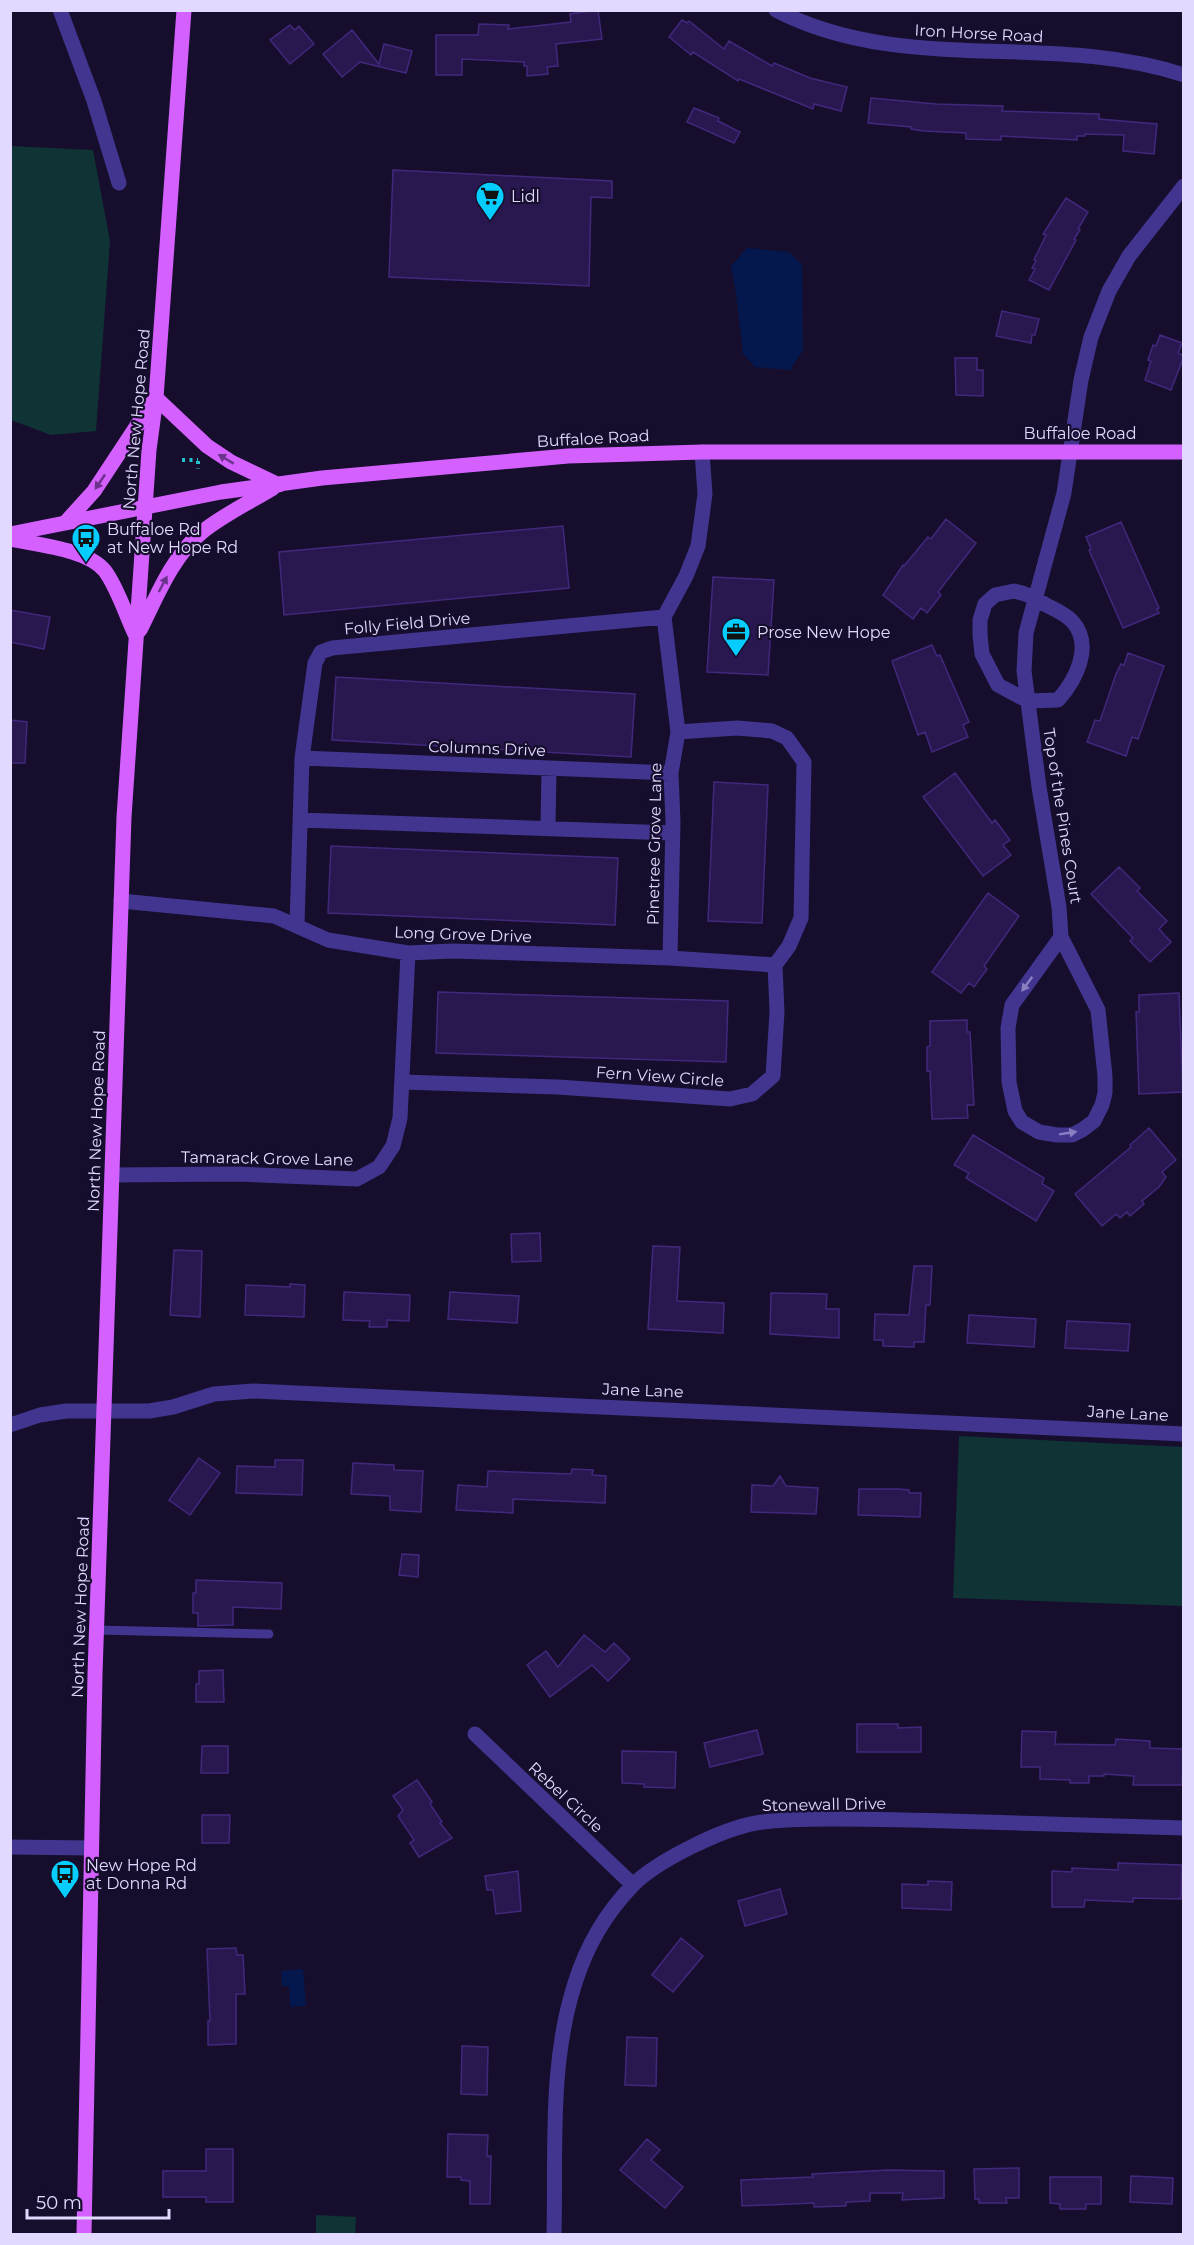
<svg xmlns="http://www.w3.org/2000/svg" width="1194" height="2245" font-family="Montserrat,sans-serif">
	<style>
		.green { fill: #103436 }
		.water { fill: #05184e }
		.building { fill: #29184f; stroke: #41287d; stroke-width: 1.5 }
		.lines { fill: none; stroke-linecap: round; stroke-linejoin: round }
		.path { stroke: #23c2c9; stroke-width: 4; stroke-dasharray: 3 4.5; stroke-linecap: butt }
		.service { stroke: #41358f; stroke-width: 9 }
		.minor { stroke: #41358f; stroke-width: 15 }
		.primary { stroke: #d360ff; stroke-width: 15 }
		.oneway { fill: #6b338b }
		.oneway2 { fill: #897fc1 }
		.labels { text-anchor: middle; stroke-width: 4.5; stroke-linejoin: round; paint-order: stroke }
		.street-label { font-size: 16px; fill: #e1d9ff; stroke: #160e2c }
		.poi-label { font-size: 16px; fill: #e1d9ff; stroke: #160e2c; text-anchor: start }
	</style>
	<rect width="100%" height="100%" fill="#160e2c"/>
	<path class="green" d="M11,146l82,4 17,91 -14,190 -45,4 -40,-15z
		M959,1436l224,11v159l-230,-8z
		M316,2215l40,2 -1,17h-39z"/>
	<path class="water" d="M747,248l42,4 13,12 1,86 -13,20 -35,-3 -12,-13 -7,-61 -5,-27z
		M303,1969l3,37 -16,1 -1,-21h-7l-1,-15z"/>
	<path class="building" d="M598,10l4,29 -46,5 2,22 -11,1 1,7 -21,2v-10h-3v-4l-62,-3v16h-26v-40h42l1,-11 30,1 -1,4 63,-7 -1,-8z
		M682,20l5,3 2,-2 35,28 5,-8 43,25 2,-3 36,15 37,9 -6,24 -27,-7 -1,5 -74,-30 -1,2 -45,-29 -2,3 -22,-18z
		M290,25l5,5 4,-4 15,18 -24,20 -20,-24z
		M352,30l27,34 5,-20 28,7 -6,22 -46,-11 -18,15 -19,-23z
		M871,98l65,6 67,2 -1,5 97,3v5l58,5 -3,30 -31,-3 1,-16 -39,-1v2h-8v4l-76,-4v4l-35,-1v-6l-42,-2 -13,-2v-2l-43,-4z
		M694,108l25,10 -1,3 22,11 -6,11 -47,-21z
		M393,170l219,11v17l-21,-1 -2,89 -200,-9z
		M1066,198l22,14 -10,17 2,1 -6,9 2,1 -27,50 -20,-10 6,-11 -3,-1 4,-7 -2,-1 12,-25 -3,-1z
		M1002,311l37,8 -4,16h-3l-1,8 -35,-7z
		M1160,335l22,8 -4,10 6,3 -13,34 -26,-10 6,-19 -3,-1 5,-15 3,1z
		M955,358h22v12h6v26l-27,-1z
		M946,519l30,24 -38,49 3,3 -14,18 -6,-5 -8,11 -30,-24 20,-30 1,1 24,-29 3,2z
		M1121,522l38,86 -2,1 2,4 -36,15 -34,-78 2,-1 -5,-12z
		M563,526l6,62 -285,27 -5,-63z
		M713,577l61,3 -6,95 -61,-3z
		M10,610l40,7 -6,32 -34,-7z
		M932,645l5,11 3,-1 29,67 -6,3 5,12 -36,15 -7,-20 -7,3 -26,-74z
		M1128,653l36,13 -26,73 -6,-2 -6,19 -39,-14 8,-22 5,1 16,-47 5,-10 3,1z
		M336,677l299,17 -4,63 -299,-17z
		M10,720l17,2 -2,41h-15z
		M955,773l37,50 3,-3 15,20 -7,5 8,10 -28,21 -60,-79z
		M714,782l54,3 -6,138 -54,-2z
		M331,846l287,12 -3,67 -287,-12z
		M1119,867l21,21 -3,3 30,30 -8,8 12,13 -21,20 -20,-21 3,-3 -42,-44z
		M988,893l31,23 -35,50 3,3 -13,18 -5,-4 -8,10 -29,-21z
		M438,992l290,9 -2,61 -290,-9z
		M1179,993l4,99 -44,2 -3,-82h3v-17z
		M967,1020v12h3l4,73h-7l1,13 -36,1 -2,-48h-3v-24l3,-1v-25z
		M1149,1128l27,32 -14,12 4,5 -7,10 -17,14 2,3 -14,12 -3,-4 -7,6 -4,-4 -14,12 -27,-32 56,-47 -1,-2z
		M973,1135l71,43 -2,6 12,7 -18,30 -70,-43 3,-5 -15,-8z
		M540,1233l1,28 -29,1 -1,-28z
		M653,1246l27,1 -3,54 47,2 -1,30 -75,-4z
		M174,1250l28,1 -2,66 -30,-2z
		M914,1266h18l-2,39h-4l-2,37h-10v5l-31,-1v-6h-9l1,-26 34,1z
		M290,1284l15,1 -1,32 -59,-2 1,-30 44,2z
		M344,1292l66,3 -1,26 -22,-1v7h-18l1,-6 -27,-1z
		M450,1292l69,4 -2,27 -69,-4z
		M771,1293l56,1 -1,15h13v29l-69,-4z
		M969,1315l67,4 -2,28 -67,-4z
		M1067,1321l63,3 -2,27 -63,-3z
		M199,1458l21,15 -30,42 -21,-15z
		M275,1460h28l-1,35 -66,-2 1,-27 38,1z
		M353,1463l41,2v5l29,1 -2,41 -31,-2v-14l-39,-2z
		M572,1469l21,1 -1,5 14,1 -1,27 -92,-4v14l-57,-3 2,-25 29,2 1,-16 83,3z
		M780,1476l6,10 32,2 -2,26 -65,-2 1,-27 21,1z
		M859,1489h40l10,1v3h12l-1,24 -62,-2z
		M402,1554l17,1 -1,22 -19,-2z
		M196,1580l86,3 -1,26 -48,-2v18l-35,1v-13h-5v-20h3z
		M584,1635l21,17 9,-9 16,16 -22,22 -16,-16 -42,32 -23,-32 19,-14 12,16z
		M223,1670l1,32h-28v-18h3v-13z
		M857,1724h41v4l23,-1v25h-64z
		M757,1730l6,24 -53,13 -6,-24z
		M1022,1731l34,1 -1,12 60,1 1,-6 34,2v7l34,1 -2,36h-49l1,-9 -30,-2v2h-15v7h-19v-3l-30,-1v-12h-19z
		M202,1746h26v27h-27z
		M622,1751l54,1 -1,36 -31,-1v-3l-22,-1z
		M417,1780l15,22 -2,2 12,18 -2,1 12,15 -33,19 -9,-14 4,-3 -16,-24 5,-6 -10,-14z
		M202,1815h28l-1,28h-27z
		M1118,1863l64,2 -1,34 -48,-1v4l-48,-2 -1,7h-32v-36l20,1v-4l46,2z
		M518,1871l3,40 -25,3 -3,-24h-6l-2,-14z
		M928,1881l24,1 -1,28 -49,-2v-24l26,1z
		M780,1889l7,25 -42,12 -7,-25z
		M681,1938l22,18 -30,36 -21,-17z
		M236,1948l1,7h6l2,39h-9v50l-28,1v-24h2l-3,-72z
		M627,2037l30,1 -1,48 -31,-1z
		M462,2046l26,1 -1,48 -26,-1z
		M448,2134l40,1 -1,21h4l-1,48h-20v-23l-9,-1v-3h-14z
		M647,2139l13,11 -9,10 32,27 -18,21 -45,-38z
		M206,2149h27v53h-27v-5h-43v-26h43z
		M1019,2168v30h-13l1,5h-28v-4h-4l-1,-30z
		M889,2170l55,1v27l-42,2 1,-7h-33v8l-24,1v4l-32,1v-4l-72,3 -1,-26 72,-3 -1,-3z
		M1131,2176l42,2 -1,26 -42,-2z
		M1050,2177h51v27h-15v5h-26v-5l-10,-1z"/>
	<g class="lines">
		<path class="path" d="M182,460h16
			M198,461v8
			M107,552l9,-2"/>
		<path class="service" d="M97,1630l172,4"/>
		<path class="minor" d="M60,10l34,91 25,82
			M776,10c127,66 275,21 408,65
			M1014,591c18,4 19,7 34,15 8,4 17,8 24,15 22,24 4,59 -14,79l-30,1 -30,-16 -16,-31 -2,-19v-15l5,-16 10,-9z
			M302,758l369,15
			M300,820l372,13
			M548,828l1,-60
			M121,901l153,15 54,24 80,13 44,-2 218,7 105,7
			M297,925l5,-167 13,-95 6,-11 11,-4 332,-31
			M1061,937l-49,68 -4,23 1,54 6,29 7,11 17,10 18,3h15l10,-5 12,-9 8,-16 3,-12v-17l-7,-66 -37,-73 -2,-30 -20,-120 -15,-116 2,-38 38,-140 17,-113 10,-43 18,-46 20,-35 55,-70
			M670,958l3,-136 -2,-49 7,-41 -14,-115 22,-41 12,-30 7,-52 -3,-42
			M402,1082l156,5 172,12 22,-5 21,-18 4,-64 -2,-47 14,-19 12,-28 3,-156 -17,-24 -15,-7 -35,-3 -59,4
			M112,1175l123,-1 122,5 22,-12 14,-21 7,-28 8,-165
			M10,1425l30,-10 26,-4h83l24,-4 41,-13 39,-3 931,43
			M475,1734l158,151
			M10,1847l81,1
			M554,2234c2,-83 -5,-171 21,-251 11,-35 31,-70 57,-97 24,-25 90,-57 124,-63 25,-4 50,-4 75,-4 39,0 79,1 118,2 78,3 156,5 235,7"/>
		<path class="primary" d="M156,398l51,48 24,16 48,23
			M65,523l29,-32 58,-88
			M10,534l211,-42 101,-14 246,-22 134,-4h482
			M10,539c27,6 78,10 95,32 12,16 21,44 30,63
			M140,630c16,-32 33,-75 62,-98 21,-17 48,-30 71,-44
			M84,2234l11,-560 29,-857 25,-367 7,-52 28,-388"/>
	</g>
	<defs><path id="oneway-solid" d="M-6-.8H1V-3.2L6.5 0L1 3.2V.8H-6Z" transform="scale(1.5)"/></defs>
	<g class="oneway">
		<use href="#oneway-solid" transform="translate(226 459) rotate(-149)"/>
		<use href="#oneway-solid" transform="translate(100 482) rotate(124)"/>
		<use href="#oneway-solid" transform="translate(163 584) rotate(-62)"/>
	</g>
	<g class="oneway2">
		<use href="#oneway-solid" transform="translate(1027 984) rotate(126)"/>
		<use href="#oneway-solid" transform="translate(1068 1133) rotate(-9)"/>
	</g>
	<defs>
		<g id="supermarket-pin" transform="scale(1.5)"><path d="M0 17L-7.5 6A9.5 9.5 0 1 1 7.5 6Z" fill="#05cdff" stroke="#160e2c"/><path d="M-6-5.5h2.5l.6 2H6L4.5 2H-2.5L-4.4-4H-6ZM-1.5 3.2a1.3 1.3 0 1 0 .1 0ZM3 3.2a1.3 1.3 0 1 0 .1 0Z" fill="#111"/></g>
		<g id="bus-pin" transform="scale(1.5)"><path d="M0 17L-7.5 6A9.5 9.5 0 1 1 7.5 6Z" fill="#05cdff" stroke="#160e2c"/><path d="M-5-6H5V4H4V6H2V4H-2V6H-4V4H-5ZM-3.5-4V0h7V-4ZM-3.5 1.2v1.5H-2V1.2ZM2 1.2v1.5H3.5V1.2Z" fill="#111"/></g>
		<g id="office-pin" transform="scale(1.5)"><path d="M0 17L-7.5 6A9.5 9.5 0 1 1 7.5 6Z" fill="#05cdff" stroke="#160e2c"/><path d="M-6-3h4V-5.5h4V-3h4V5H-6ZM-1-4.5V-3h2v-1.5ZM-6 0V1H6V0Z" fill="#111"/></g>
	</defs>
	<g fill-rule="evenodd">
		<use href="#supermarket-pin" x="490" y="196"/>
		<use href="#bus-pin" x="86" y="538"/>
		<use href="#office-pin" x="736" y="632"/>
		<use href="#bus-pin" x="65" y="1874"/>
	</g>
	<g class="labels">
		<g class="street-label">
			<text transform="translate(979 33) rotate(3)" y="6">Iron Horse Road</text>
			<text transform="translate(136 419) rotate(-85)" y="6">North New Hope Road</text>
			<text x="1080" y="439">Buffaloe Road</text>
			<text transform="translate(593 438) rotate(-3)" y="6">Buffaloe Road</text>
			<text transform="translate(407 623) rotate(-5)" y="6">Folly Field Drive</text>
			<text transform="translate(487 748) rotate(2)" y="6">Columns Drive</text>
			<text transform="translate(1063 816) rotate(81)" y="6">Top of the Pines Court</text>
			<text transform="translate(654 844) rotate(-89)" y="6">Pinetree Grove Lane</text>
			<text transform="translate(463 934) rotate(2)" y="6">Long Grove Drive</text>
			<text transform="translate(660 1076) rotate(4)" y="6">Fern View Circle</text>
			<text transform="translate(96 1121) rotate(-88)" y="6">North New Hope Road</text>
			<text transform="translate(267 1158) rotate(1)" y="6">Tamarack Grove Lane</text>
			<text transform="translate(643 1390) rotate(2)" y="6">Jane Lane</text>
			<text transform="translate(1128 1413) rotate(3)" y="6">Jane Lane</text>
			<text transform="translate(80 1607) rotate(-88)" y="6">North New Hope Road</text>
			<text transform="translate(566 1797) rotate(43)" y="6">Rebel Circle</text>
			<text transform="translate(824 1804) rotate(-1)" y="6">Stonewall Drive</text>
		</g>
		<g class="poi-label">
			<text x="511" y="202">Lidl</text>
			<text x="107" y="535">Buffaloe Rd<tspan x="107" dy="18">at New Hope Rd</tspan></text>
			<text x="757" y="638">Prose New Hope</text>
			<text x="86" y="1871">New Hope Rd<tspan x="86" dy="18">at Donna Rd</tspan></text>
		</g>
	</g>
	<rect width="1194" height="2245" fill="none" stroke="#e1d9ff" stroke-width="24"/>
	<path d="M27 2209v9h142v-9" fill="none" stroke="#e1d9ff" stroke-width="3"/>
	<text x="36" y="2209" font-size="18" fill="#e1d9ff" stroke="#160e2c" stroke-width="4.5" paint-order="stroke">50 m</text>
</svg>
